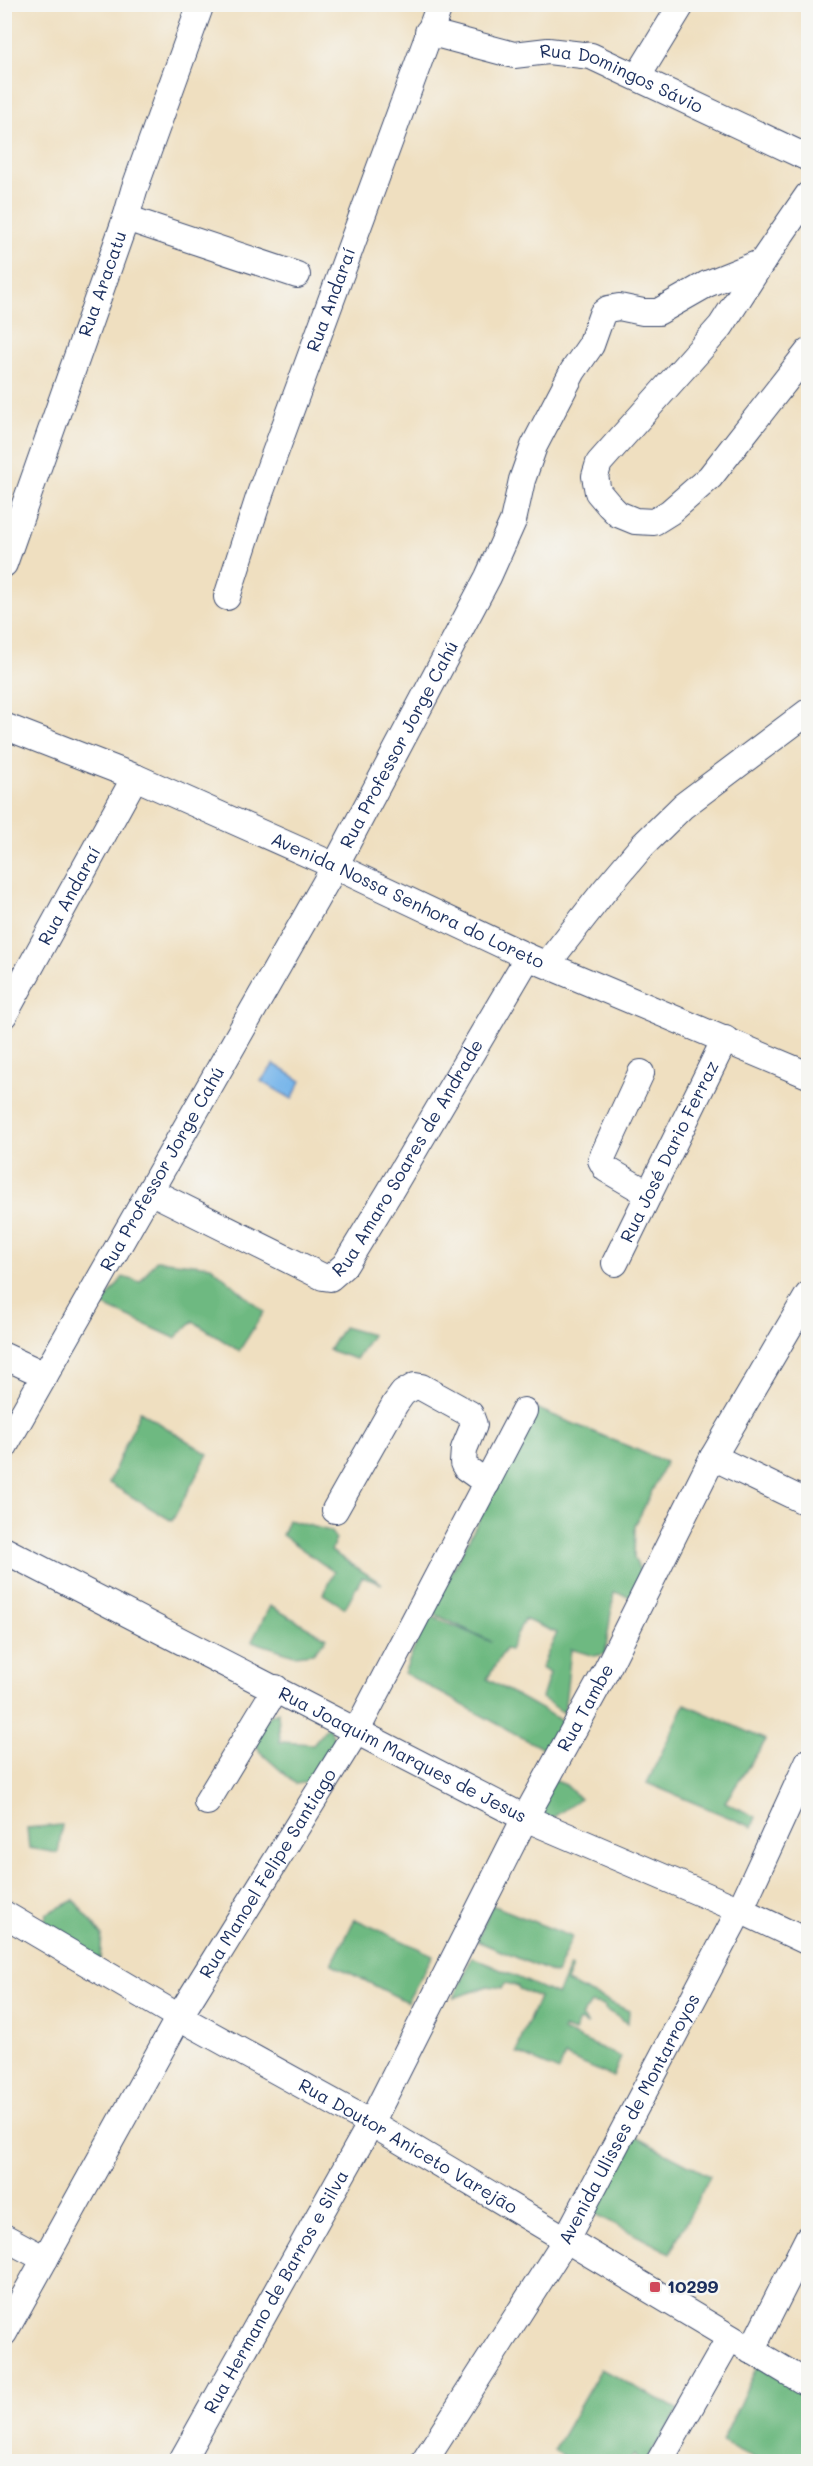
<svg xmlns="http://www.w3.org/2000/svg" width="813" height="2466" font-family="Mali,sans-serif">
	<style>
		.forest { fill: #6eb981; stroke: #447470; stroke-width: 1.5 }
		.water { fill: #77b5ea; stroke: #4972a4; stroke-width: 1.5 }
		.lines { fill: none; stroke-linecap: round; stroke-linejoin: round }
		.minor-casing { stroke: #3b496d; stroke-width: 28 }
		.minor { stroke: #fff; stroke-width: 26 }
		.poi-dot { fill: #d1495b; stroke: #f6f6f2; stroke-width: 2 }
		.labels { text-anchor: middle; stroke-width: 5; stroke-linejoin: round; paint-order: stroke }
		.street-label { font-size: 18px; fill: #1b2f5e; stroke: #f6f6f2 }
		.poi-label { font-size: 18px; font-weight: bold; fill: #1b2f5e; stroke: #f6f6f2; text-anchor: start }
	</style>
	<rect width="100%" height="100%" fill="#f6f6f2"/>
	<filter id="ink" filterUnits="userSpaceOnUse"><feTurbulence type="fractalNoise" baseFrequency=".0167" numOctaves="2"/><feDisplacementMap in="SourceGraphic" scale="12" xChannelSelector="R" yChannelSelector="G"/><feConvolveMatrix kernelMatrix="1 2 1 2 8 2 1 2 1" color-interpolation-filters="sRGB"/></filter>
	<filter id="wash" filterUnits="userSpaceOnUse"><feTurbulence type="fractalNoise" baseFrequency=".008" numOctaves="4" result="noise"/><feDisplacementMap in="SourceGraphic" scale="24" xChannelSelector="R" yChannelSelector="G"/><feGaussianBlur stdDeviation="1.35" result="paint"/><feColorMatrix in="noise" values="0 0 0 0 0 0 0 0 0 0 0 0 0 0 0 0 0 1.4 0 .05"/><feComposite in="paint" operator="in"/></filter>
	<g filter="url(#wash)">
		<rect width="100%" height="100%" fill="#efdfc0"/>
		<path class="forest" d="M156,1260l55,6 53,46 -25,39 -46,-30 -18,17 -73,-33 21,-28 17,5z
			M343,1327l29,8 -16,24 -27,-9z
			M538,1409l128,53 -31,64 -1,32 11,22 -14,17 -17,-5 -9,62 -11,2 -23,-7 -7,64 -22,-15 8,-25 -9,-5 16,-35 -33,-14 -14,31 -5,-1 -18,30 77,43 -19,28 -141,-77 24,-58 64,27 -62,-30z
			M140,1411l68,43 -36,67 -63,-38z
			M288,1520l42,11 6,8 -5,12 51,33 -20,-7 -17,31 -22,-14 11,-22 -52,-37z
			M270,1606l57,32 -14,15 -19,2 -42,-14z
			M685,1704l81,36 -41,62 31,15 -4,10 -105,-44z
			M278,1712l2,30 33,2 16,-19 9,26 -12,11 -6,-1 -9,21 -15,2 -36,-32 -8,-16 16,-20z
			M551,1779l15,6 14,14 -31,21 -21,-12z
			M62,1825l-4,28 -29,-5 -2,-20z
			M74,1900l28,35 -2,25 -56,-34 2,-12z
			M492,1905l80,32 -16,37 -79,-33z
			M355,1919l78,36 -26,47 -75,-38z
			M472,1957l85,38 13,-29 2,1 -6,15 63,29 -1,12 -22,-13 -2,-4 -13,-3 -10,14 7,8 -9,-4 -5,11 -10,-4 -1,3 58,26 -8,20 -48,-21 -6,15 -42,-18c0,-9 18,-44 22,-56l-20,-8 -1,-3 -13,-3 -3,5 -14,-2 -34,12z
			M630,2134l80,42 -40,77 -80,-42z
			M757,2366l51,29v66h-48l-38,-19z
			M601,2369l78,41 -33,51h-7l-5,-6 -5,6h-22l-7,-4 -5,4h-25l-16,-11z"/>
		<path class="water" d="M274,1064l27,17 -9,18 -31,-18z"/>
	</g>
	<g filter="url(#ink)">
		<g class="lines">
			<g class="minor-casing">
				<g id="minor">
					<path id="s1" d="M428,32l86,23 34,-4 43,5 217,102"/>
					<path d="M638,76l44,-72"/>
					<path d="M126,218l171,57"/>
					<path d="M762,262l-41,64 -122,137 -4,13 3,16 11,13 9,9 17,7 19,1 16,-10 40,-35 98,-125"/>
					<path id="s2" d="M4,564l122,-346 8,-28 67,-186"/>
					<path id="s3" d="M227,597l34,-106 179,-487"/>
					<path id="s4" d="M4,726l131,51 200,89 193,91 280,118"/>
					<path d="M547,964l57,-73 39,-46 40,-39 125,-94"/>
					<path id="s5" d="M4,1015l131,-238"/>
					<path d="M641,1073l-40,87 5,9 43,25"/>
					<path id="s6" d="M150,1191l173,86 7,1 15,-13 44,-72 139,-236"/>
					<path id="s7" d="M615,1263l110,-224"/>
					<path d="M4,1356l41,19"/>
					<path id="s8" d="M4,1447l331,-581 153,-289 25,-56 9,-41 12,-34 39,-75 18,-26 11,-31 6,-5 11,-2 24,5h15l49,-28 55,-22 46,-67"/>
					<path d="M713,1457l95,46"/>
					<path d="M335,1510l60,-106 8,-11 12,-7 6,1 49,27 4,11 -10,24 -1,14 3,5 21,15"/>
					<path id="s9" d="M4,1550l521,268 215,92 68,32"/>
					<path d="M207,1802l69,-114"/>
					<path id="s10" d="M4,1914l175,103 192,106 437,261"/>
					<path d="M4,2237l41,22"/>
					<path id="s11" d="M4,2333l175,-316 178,-287 167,-319"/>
					<path d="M751,2351l57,-113"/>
					<path id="s12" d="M181,2462l190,-339 154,-305 82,-149 106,-212 95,-162"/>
					<path id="s13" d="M424,2462l141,-221 175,-331 68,-148"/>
					<path d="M659,2462l70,-123"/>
				</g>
			</g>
			<use href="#minor" class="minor"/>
		</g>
	</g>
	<rect class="poi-dot" x="649" y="2281" width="12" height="12" rx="3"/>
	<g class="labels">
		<g class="street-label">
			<text dy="6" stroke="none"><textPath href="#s1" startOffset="202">Rua Domingos Sávio</textPath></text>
			<text dy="6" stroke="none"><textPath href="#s2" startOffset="297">Rua Aracatu</textPath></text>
			<text dy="6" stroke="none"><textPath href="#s3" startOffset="315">Rua Andaraí</textPath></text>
			<text dy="6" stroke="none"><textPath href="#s8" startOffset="806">Rua Professor Jorge Cahú</textPath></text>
			<text dy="6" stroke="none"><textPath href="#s5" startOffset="136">Rua Andaraí</textPath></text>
			<text dy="6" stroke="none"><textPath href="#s4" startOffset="440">Avenida Nossa Senhora do Loreto</textPath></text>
			<text dy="6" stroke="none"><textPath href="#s7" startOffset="124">Rua José Dario Ferraz</textPath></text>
			<text dy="6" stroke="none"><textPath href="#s6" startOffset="344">Rua Amaro Soares de Andrade</textPath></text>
			<text dy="6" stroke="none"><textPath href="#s8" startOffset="320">Rua Professor Jorge Cahú</textPath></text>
			<text dy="6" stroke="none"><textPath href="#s12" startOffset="856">Rua Tambe</textPath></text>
			<text dy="6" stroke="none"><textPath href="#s9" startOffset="448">Rua Joaquim Marques de Jesus</textPath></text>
			<text dy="6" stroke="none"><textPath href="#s11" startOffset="530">Rua Manoel Felipe Santiago</textPath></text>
			<text dy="6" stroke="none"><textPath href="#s13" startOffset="400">Avenida Ulisses de Montarroyos</textPath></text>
			<text dy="6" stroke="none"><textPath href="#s10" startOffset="466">Rua Doutor Aniceto Varejão</textPath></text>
			<text dy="6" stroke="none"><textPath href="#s12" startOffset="195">Rua Hermano de Barros e Silva</textPath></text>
		</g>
		<g class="poi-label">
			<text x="667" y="2293">10299</text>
		</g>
	</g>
	<rect width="813" height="2466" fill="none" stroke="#f6f6f2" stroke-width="24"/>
</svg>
